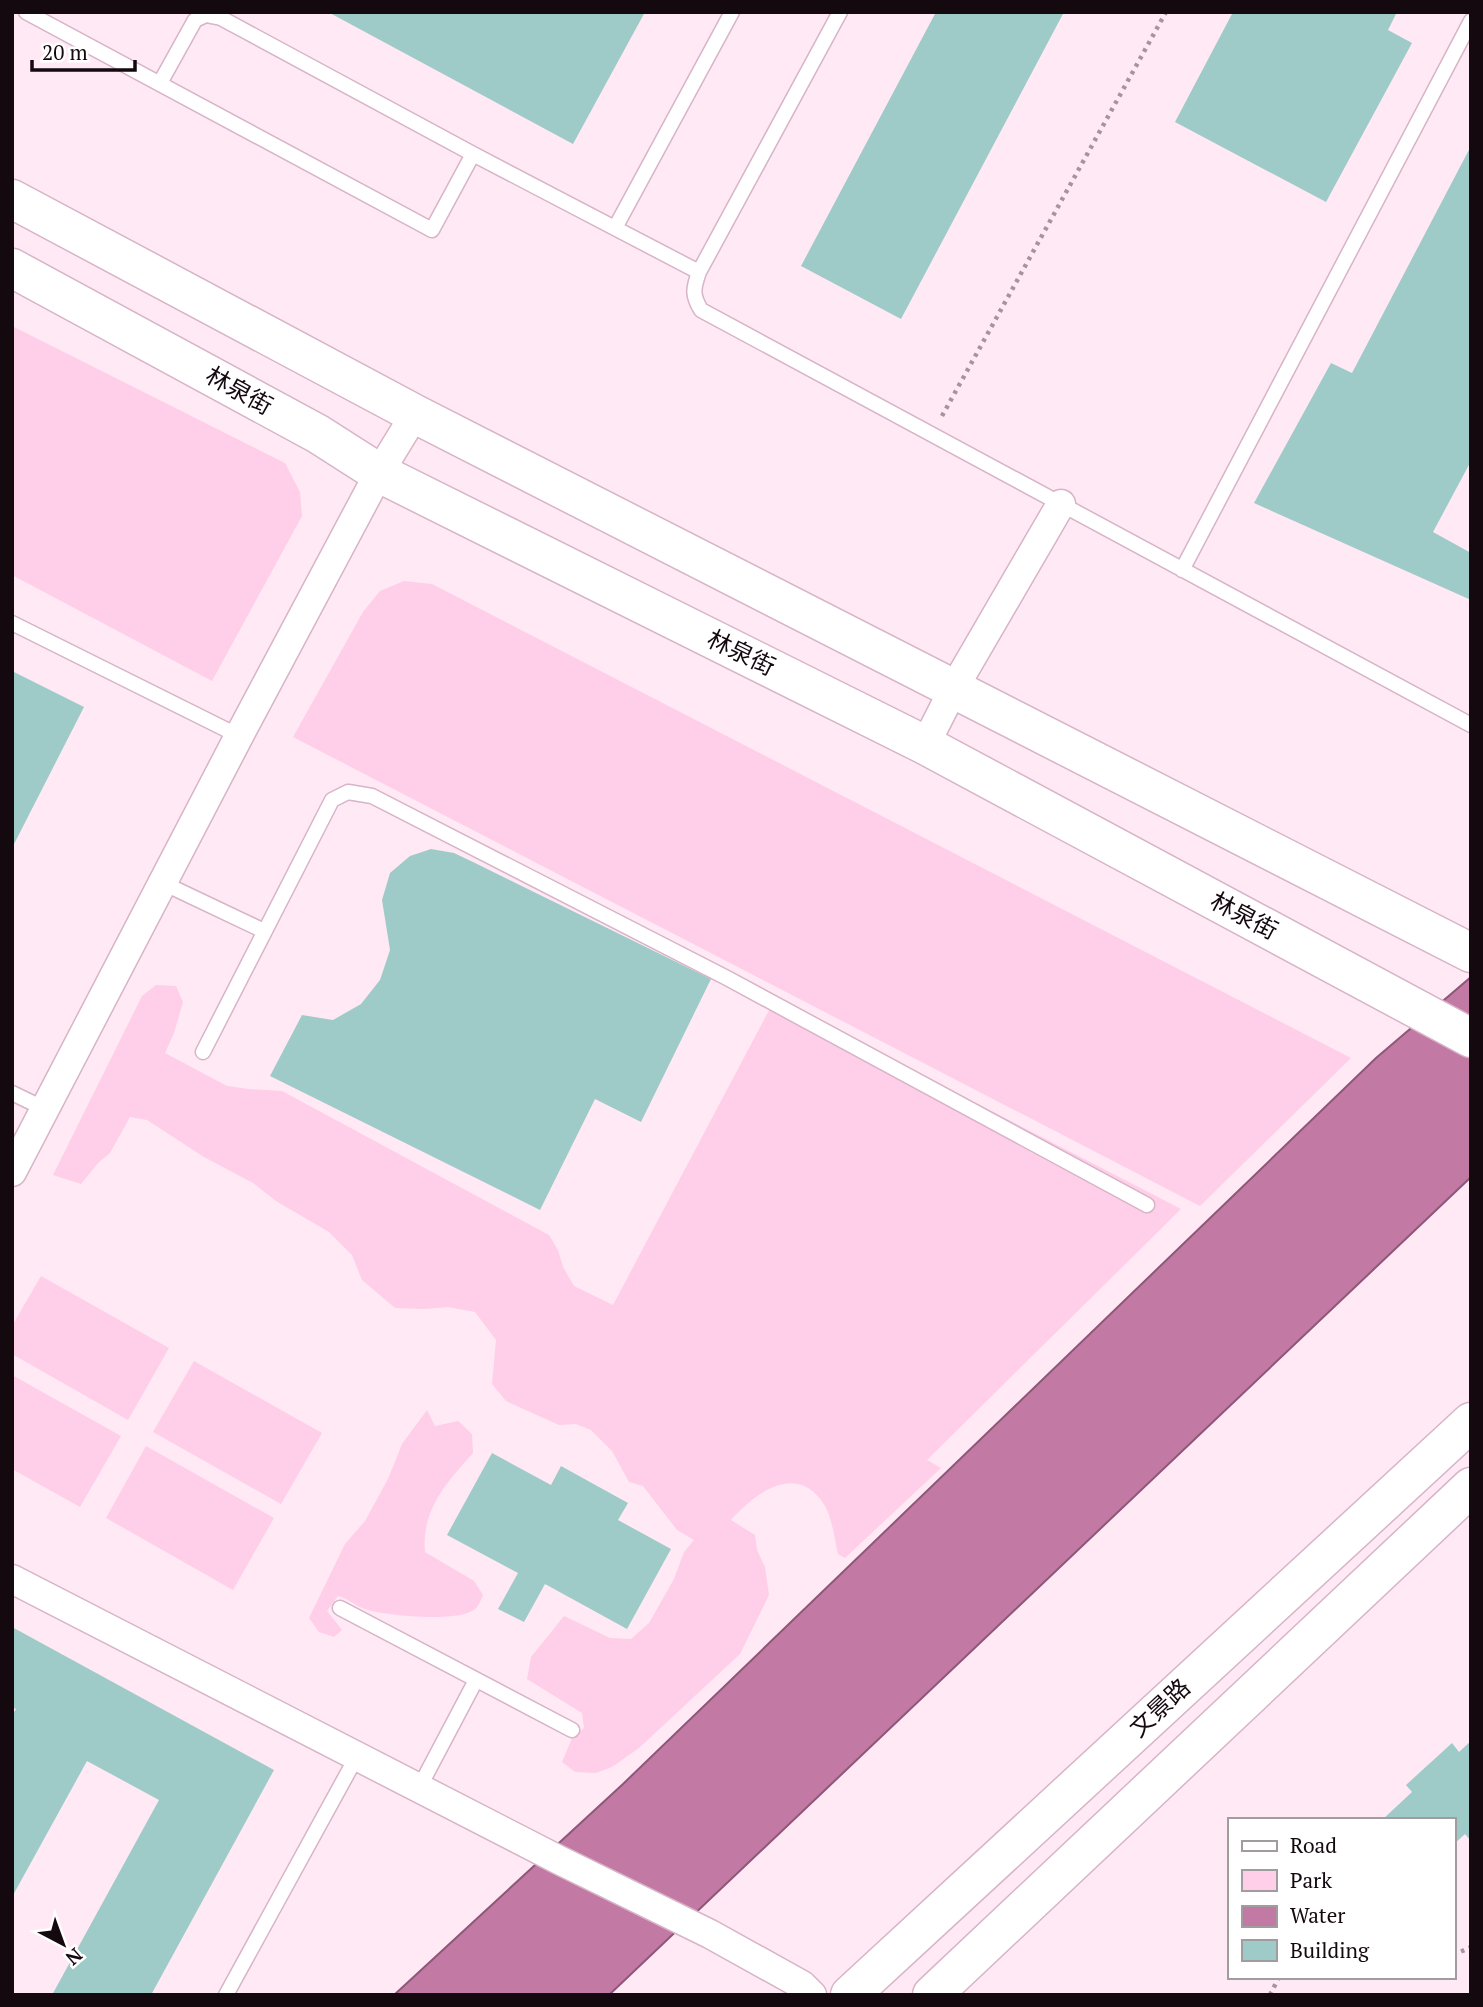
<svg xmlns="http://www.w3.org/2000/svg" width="1483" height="2007" font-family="'PT Serif','Noto Sans SC',serif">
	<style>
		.green { fill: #ffcee9 }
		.water { fill: #c279a4; stroke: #8e5778; stroke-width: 2 }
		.building { fill: #9ecbc8 }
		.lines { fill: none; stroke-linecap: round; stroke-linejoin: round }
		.lane-casing { stroke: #d7b4c7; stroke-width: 17 }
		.street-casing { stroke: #d7b4c7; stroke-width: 31 }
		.secondary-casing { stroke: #d7b4c7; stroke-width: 41 }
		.path { stroke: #a6939d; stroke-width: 4.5; stroke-dasharray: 3.5 5; stroke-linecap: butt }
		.lane { stroke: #fff; stroke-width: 14 }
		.street { stroke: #fff; stroke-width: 28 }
		.secondary { stroke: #fff; stroke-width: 38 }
		.labels { text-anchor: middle; stroke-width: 7; stroke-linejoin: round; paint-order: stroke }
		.street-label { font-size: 24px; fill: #150910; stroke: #fff }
	</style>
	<rect width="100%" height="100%" fill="#ffe9f5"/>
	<path class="green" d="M12,326l273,137 15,29 2,24 -90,165 -200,-106z
		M404,581l28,3 919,474 -151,148 -907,-469 70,-125 17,-21z
		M156,985l20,1 7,16 -9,31 -9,20 62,33 22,3 33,2 267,144 9,15 5,17 11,19 39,19 162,-306 406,210 -254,251 14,8 -96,90 -7,-4c-3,-13 -6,-36 -13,-48 -27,-45 -69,-14 -94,14l24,15 2,15 8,17 4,28 -29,59 -101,94 -27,19 -16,6 -21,-1 -13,-10 10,-24 12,-10 -2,-15 -55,-34 4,-22 33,-41 46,22 21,1 18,-16 25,-44 10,-27 10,-12 -17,-10 -34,-44 -14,-4 -17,-31 -21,-21 -15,-6 -17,1 -53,-24 -14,-17 4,-44 -21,-28 -27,-5 -23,2 -30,-1 -33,-28 -10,-25 -23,-23 -53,-31 -23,-18 -49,-26 -57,-37 -17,-3 -20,36 -11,9 -18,22 -28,-9 89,-179z
		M41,1276l128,72 -41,72 -116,-66v-28z
		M194,1361l128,72 -41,71 -128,-72z
		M12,1375l109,61 -41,71 -68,-38z
		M427,1410l8,16 23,-5 14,13 1,19c-26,29 -52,57 -48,99l49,29 9,14c-2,4 -4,11 -8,14 -15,14 -93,7 -113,-1 -9,-4 -13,-9 -24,-12l-11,15 15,19 -8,7 -15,-5 -10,-14 36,-74 20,-23 23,-42 14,-35z
		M146,1446l128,72 -41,72 -127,-72z"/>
	<path class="water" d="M1471,977v200l-862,818h-215l229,-211 753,-726z"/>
	<path class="building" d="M328,12h317l-72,132z
		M936,12h128l-163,307 -100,-53z
		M1233,12h164l-9,18 24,13 -86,159 -151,-80z
		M1471,146v315l-38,71 38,21v47l-217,-97 77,-140 21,10z
		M12,671l72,36 -72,141z
		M431,849l23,4 19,9 238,117 -70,143 -46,-23 -55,111 -270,-134 32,-61 31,5 28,-16 19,-24 10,-30 -8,-50 8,-27 20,-17z
		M492,1453l59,32 10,-19 67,37 -10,17 53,29 -44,80 -82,-45 -21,38 -26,-13 20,-36 -71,-38z
		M12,1627l262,143 -123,225h-99l107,-195 -72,-39 -75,136v-182l4,-6 -4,-2z
		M1471,1741v100l-6,-7 -12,11v-25h-71l30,-28 -6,-7 46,-42 7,9z"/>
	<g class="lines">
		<g class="lane-casing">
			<path id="lane" d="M26,12l406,218 41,-76
				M840,12l-141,260c-6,17 -7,23 2,38l770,415
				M160,83l35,-63 11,-5 15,3 252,136 226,118
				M615,228l117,-216
				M1182,570l289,-549
				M12,623l227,113
				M163,883l101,48
				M203,1052l129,-252 16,-8 24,4 355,182 420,227
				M12,1093l33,16
				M340,1608l232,122
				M419,1788l57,-108
				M226,1995l131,-239"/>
		</g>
		<g class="street-casing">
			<path id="street" d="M925,745l29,-57 107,-184
				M12,1172l227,-436 140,-263 36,-59
				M12,1579l547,281 151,74 92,51 10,10"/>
		</g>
		<g class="secondary-casing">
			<path id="secondary" d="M12,199l403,215 1056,539
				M12,268l306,166 61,39 546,272 546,293
				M850,1995l621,-573
				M932,1995l539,-508"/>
		</g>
		<path class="path" d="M942,416l224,-404
			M1453,1952l5,1 13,-6
			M1270,1995l9,-18"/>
		<use href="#lane" class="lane"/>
		<use href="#street" class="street"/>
		<use href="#secondary" class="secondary"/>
	</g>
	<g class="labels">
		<g class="street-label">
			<text transform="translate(239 391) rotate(29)" y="8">林泉街</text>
			<text transform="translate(741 653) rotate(26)" y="8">林泉街</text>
			<text transform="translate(1244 916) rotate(28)" y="8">林泉街</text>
			<text transform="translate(1160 1708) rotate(-43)" y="8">文景路</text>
		</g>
	</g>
	<rect width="1483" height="2007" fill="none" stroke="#150910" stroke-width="28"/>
	<rect x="1228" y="1818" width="228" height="161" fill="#ffffff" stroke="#a19d9f" stroke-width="2"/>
	<rect x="1242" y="1841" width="35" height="10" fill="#ffffff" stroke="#a19d9f" stroke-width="2"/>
	<text x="1290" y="1853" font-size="21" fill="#150910">Road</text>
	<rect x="1242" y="1870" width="35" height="21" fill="#ffcee9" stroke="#a19d9f" stroke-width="2"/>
	<text x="1290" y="1888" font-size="21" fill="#150910">Park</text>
	<rect x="1242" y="1906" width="35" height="21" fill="#c279a4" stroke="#a19d9f" stroke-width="2"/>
	<text x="1290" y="1923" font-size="21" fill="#150910">Water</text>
	<rect x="1242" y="1940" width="35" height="21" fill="#9ecbc8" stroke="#a19d9f" stroke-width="2"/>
	<text x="1290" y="1958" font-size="21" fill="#150910">Building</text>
	<g transform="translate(63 1944) rotate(139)" stroke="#ffffff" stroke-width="5" paint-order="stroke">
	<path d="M0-5L12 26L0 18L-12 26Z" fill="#150910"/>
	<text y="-10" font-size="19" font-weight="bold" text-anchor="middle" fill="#150910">N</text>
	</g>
	<path d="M32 60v10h103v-10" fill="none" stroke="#150910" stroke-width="3.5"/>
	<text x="42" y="60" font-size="21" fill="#150910" stroke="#ffffff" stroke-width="5" paint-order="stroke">20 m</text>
</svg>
